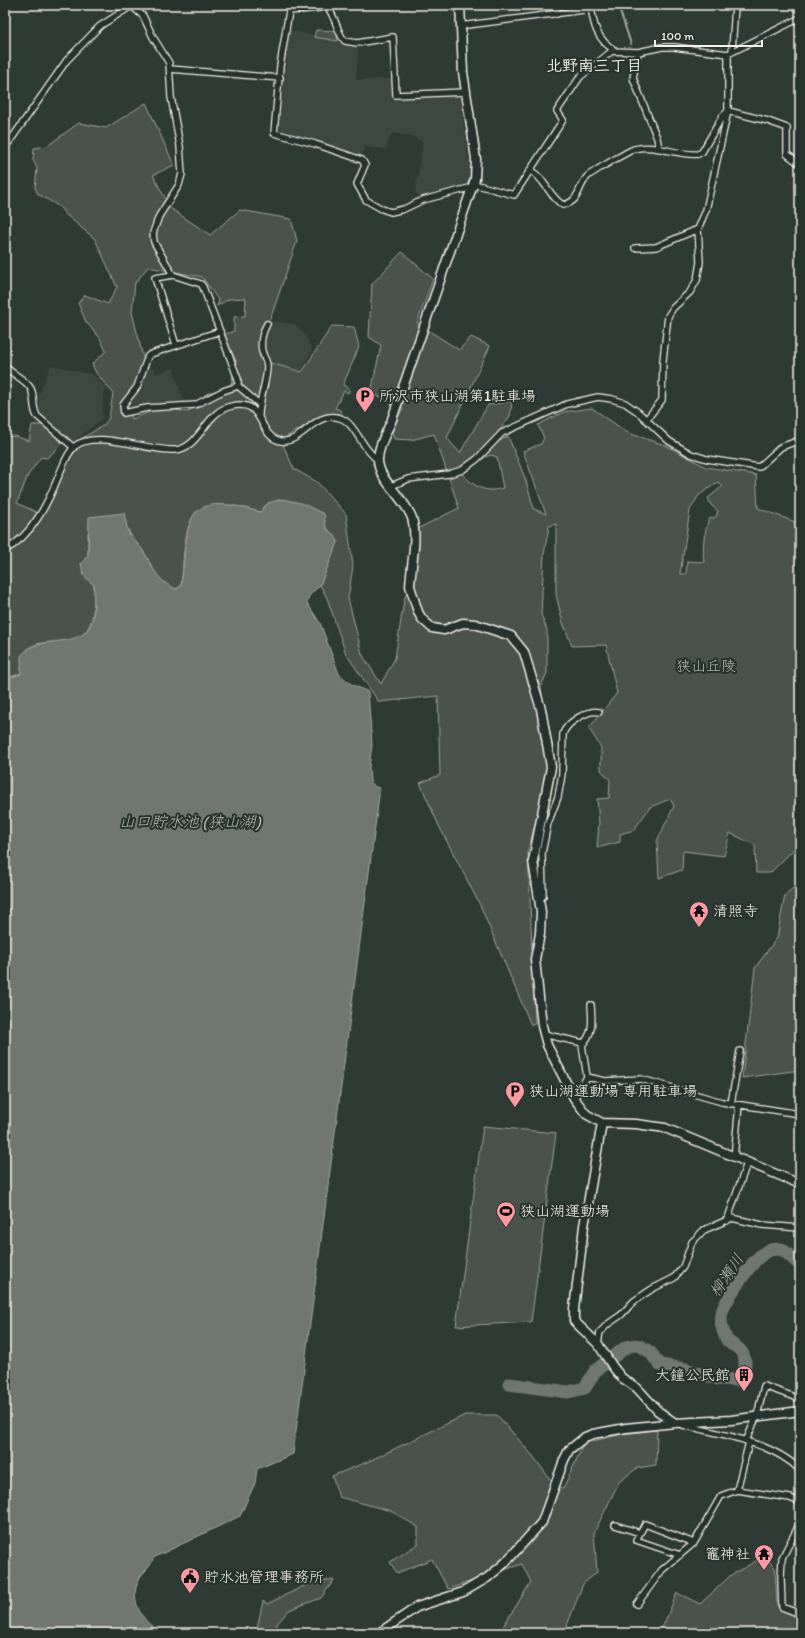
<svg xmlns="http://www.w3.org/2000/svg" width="805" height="1638" font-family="Itim,'Klee One',sans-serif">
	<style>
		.built { fill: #3c4841 }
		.green { fill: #48524c; stroke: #9ea29a; fill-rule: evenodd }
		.water { fill: #6f7770; stroke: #a4a8a0 }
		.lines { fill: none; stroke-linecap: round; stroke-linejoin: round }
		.stream { stroke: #a4a8a0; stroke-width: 2 }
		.river { stroke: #6f7770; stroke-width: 13 }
		.street-casing { stroke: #f4f1e8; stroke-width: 8 }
		.secondary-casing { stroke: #f4f1e8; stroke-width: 11 }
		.street { stroke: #26332d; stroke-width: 5.5 }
		.secondary { stroke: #26332d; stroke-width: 8 }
		.labels { text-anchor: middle; stroke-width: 4; stroke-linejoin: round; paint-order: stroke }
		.poi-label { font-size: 15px; fill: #f4f1e8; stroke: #26332d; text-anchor: start }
		.park-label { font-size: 15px; fill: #b8b9b1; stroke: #26332d }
		.neighbourhood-label { font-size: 16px; font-weight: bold; fill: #f4f1e8; stroke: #26332d }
		.water-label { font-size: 16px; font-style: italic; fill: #b8bab2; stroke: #26332d }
	</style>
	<rect width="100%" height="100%" fill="#2e3b34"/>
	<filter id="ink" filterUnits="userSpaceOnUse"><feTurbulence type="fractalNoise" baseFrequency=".025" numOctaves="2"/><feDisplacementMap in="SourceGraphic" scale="8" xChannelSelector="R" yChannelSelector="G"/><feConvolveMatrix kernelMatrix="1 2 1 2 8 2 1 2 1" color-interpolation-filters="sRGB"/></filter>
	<g filter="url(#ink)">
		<path class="built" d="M288,30l50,11 4,4 14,2 2,3 -2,30 37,-1 1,18 64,-2 2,2 11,80 -2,9 -48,12 -6,-5 8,-51 -11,-6 -20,-3 -6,16 -20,-2 -2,1 -2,8 -46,-16 -36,-8 -2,-4 6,-49 -2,-13z
			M271,321l24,3 11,12 6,14 -11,21 -32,-9 -6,-17 2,-13z
			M51,365l42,10 12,12 -3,22 1,9 -32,26 -32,-31v-19z
			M154,368l1,6 18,-6 11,34 -39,4 -14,4 -3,-12 19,-28z"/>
		<path class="green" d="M316,30l20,1 2,10 -24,-4z
			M146,103l28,62 -21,10 17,33 40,27 30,-25 51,9 6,22 -26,76 -11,14v29l42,12 30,-46 22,1 5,20 -16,38 7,4 -2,4 -4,-2 -9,17 5,2 3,6 -16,-2 -40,22 -3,11 10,22 23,13 29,32 7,52 -5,32 14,56 19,30 14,-26 9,-57 12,-42 3,-31 40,-20 -25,-74 -23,6 -17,-1 -2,-7 11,-25 -32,-14 10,-48 -12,-8 3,-53 30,-32 31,27 -16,44 42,27 12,-13 19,9 -43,92 13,15 28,-48 24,-4 -2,15 -13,18 1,8 10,-6 17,42 9,31 12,5 -23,-63 18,-7 3,-6 -6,-13 25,-13 29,-4 36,25 37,12 41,22 50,8 2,33 37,14 5,65v252l-6,10 -24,24h-14l-1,-28 -25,-12 -6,23 -41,-5 -1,19 -23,8 -2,-37 17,-35 -4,-7 -20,8 -16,23 -14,4v8l-23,6 2,-25 -2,-24 12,-1 1,-18 -9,-10v-22l-12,-20 28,-35 -11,-48 -34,1 -10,-26 -6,-26v-70l-7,2 -5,28 -3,60 6,16v43l-6,13 6,49v43l-19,73 7,173 -4,1 -51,-120 -41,-79 -19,-43 20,-8 -2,-79 -59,6 -33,-48 -19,-56 -7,-13 18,-43 -14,-18 -56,-21 -8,9 -29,-7 -35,7c-14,20 -12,50 -15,74l-5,3c-24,-8 -23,-26 -36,-42 -5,-7 -9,-10 -12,-18l-40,4v22l-7,9 7,15 6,6c0,21 2,52 -26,56 -15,2 -27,-1 -40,7l-7,25 -16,6v-242l10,-1 14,5 3,-16h13l18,18 -16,15 -6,-1 -13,18 -11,28 21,10 32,-56 7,-7 -1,-8 28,-17 5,-7 4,-25 -17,-20 -4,-9 14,-13 -6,-13 -14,-16 -8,-19 7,-8 23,9 9,-17 -22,-48 -31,-26 -4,-6 -22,-13 -3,-6 2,-20 -4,-8 1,-12 13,-2 32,-23 27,5zM148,267l54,10 17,24 -2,5 12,-7 17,-1 -1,18 -11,1v14l-10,4 12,26 -5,24 -25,9 -18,18 -28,-4 -28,11 -7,-21 21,-28 -14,-58 3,-29zM491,455l6,2 6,31c-18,6 -29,-2 -41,-14 10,-5 18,-16 29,-19zM718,482l5,4 -15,12 3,7 7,6 -2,6 -7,2c-5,15 -7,27 -5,43l-17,-1 -1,13h-6l10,-64 9,-15z
			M800,882v188l-58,8 13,-110 22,-30 8,-43z
			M483,1126l73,7 -25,189 -75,4z
			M465,1415h32l36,41 16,22 14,11 21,-46 39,-9 34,-4 -1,35 -19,3 -18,14 -25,51 3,39 -14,12 -19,49h-65l32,-51 -9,-18 -74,25 -16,-30 -35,14 -7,-11 28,-18v-17l-27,-16 -52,-14 -7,-21 35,-14z
			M765,1556l10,12 2,38 5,1 18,10v16h-144l8,-9 13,-31 23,11 31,-29z
			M326,1580h8l-13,18 -32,12 -12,14v9h-21l7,-32 4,3 39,-19z"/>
		<path class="water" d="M282,499l19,4 23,11 2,14 9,8 3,6 -18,43 -11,11 -2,7 13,20 19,51 12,10 17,8 4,53 -3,22 1,14 5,6 5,1 -87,666 -36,15 -2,14 -15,33 -87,42c-1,9 -10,13 -14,21 -11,22 4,45 24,54h-158v-954l16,-5v-18c19,-25 63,-3 72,-37 2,-11 0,-24 1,-34l-10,-9 -3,-12 7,-9 1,-38 35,-4c2,8 3,18 7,25 3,4 8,7 11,11 10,16 15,33 34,40l5,-3c8,-63 -2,-98 79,-74l8,-9z"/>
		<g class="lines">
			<path class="stream" d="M618,5l13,39"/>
			<path class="river" d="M509,1384l59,8 17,-4 10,-17 31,-24 9,-2 5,1 10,6 10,13 25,4 33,10 21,1c7,-9 9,-22 0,-31 -3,-3 -9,-5 -12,-9 -3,-5 -6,-15 -6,-21 -1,-14 31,-58 43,-66 6,-4 11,-4 18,-4l18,16"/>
			<g class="street-casing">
				<path id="street" d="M290,5l-10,61 -6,67 41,11 47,16 3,5 -8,19 9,16 16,9 9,3 13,-3 19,-9 50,-13
					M326,5c10,11 12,31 19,36l12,2 36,-6 3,58 69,-3
					M556,5l1,9
					M591,5c2,20 6,34 23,45
					M132,6l11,10 10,21 16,26 2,34 9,49 2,28 -3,11 -20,31 -6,17 1,9 19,33 28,9 2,3 35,92v7l21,18
					M290,11l30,-3 6,-3
					M460,26l131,-17
					M732,51l3,-46
					M638,52l-5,26 24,60 2,10
					M170,69l110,9
					M5,148l62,-88 33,-34 33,-21
					M531,171c14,7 18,26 32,34 17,-3 14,-17 24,-28 3,-4 42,-26 47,-28 22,-6 42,7 64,5l4,-2 20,-35 6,-6 40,10 19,7v26l13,10
					M474,184l40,11 49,-75 -6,-9 23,-34 32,-26 26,1 24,-5h12l54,7 72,-36
					M635,248l21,-1 42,-18
					M173,275l-18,3 21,67
					M220,331l-69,23 -3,2 -11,31 -14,18 1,8 23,-5 48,-3 28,-14 15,-5
					M5,366c7,9 20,12 26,23 4,8 1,19 6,27l36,31
					M259,415c0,-17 8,-32 8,-49 0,-6 -4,-10 -5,-15 -2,-10 0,-18 5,-27
					M646,420l16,-20 1,-40 5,-44 5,-8 17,-16 7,-12 3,-18 -2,-33 8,-19 22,-99v-57
					M391,486l17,-7 41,-5 13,-4 15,-11 25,-26 65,-29 31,-7 14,2 13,4 13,9 31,29 22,13 16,5 52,8 22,-20 19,-7
					M5,550c27,-14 43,-47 54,-75 4,-9 8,-22 16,-29 21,-17 75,6 101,4 24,-3 29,-36 52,-43 38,-12 28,30 53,34 21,3 33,-31 59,-23 15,4 22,32 38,42
					M539,900l4,-4 -1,-43 6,-30 10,-26 4,-23 1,-40c3,-11 25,-25 36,-22
					M543,1034l40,9
					M587,1077l18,4 36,-2 81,23 78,12
					M574,1098l13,-21 -5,-32c12,-12 10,-24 9,-40
					M731,1104l9,-53
					M734,1158l5,-53
					M727,1221l20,-58
					M598,1344l2,-12 8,-8 13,-9 13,-14 18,-12 22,-11 9,-11 9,-25 12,-12 28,-12 30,7 38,3
					M683,1425c37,9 90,17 117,45
					M746,1441l11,-25 7,-30 36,13
					M737,1490l12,-48
					M800,1523l-18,35 -1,20 1,29 18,7
					M615,1525l25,8
					M680,1555l-44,-15 9,-16 49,19
					M637,1604l25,-34 32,-27 27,-47 16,-6 53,8 10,4"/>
			</g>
			<g class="secondary-casing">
				<path id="secondary" d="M460,5l3,67 13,87 -1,20 -84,243c-5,11 -13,25 -13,38 0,20 27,38 34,58 6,21 -1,47 -2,68l8,26 4,7 10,9 12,2 19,-7 12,1 36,12 13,16 17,57 10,58 -18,94 8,51 -1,22 -5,25 7,67 5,19 27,53 12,16 16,9 34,1 29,4 135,56
					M602,1123l-18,103 -10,83v12l24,23 15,23 9,11 15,10 21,23 17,12
					M379,1633l38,-26 46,-15 24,-14 18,-15 37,-41 22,-62 5,-10 16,-13 8,-3 33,-6 49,-5 56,-3 69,-9"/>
			</g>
			<use href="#street" class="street"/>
			<use href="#secondary" class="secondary"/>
		</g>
	</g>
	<defs>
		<g id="parking-pin" transform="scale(1)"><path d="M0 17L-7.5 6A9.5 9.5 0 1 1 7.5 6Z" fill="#ff9aa2" stroke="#26332d"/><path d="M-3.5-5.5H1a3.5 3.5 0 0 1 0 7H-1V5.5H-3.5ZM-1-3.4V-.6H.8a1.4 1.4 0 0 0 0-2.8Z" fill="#111"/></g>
		<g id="temple-pin" transform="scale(1)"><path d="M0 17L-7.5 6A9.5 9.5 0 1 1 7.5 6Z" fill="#ff9aa2" stroke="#26332d"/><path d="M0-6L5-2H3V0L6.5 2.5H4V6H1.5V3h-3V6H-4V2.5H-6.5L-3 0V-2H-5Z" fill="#111"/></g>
		<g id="stadium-pin" transform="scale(1)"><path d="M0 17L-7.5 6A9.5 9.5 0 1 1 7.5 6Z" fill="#ff9aa2" stroke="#26332d"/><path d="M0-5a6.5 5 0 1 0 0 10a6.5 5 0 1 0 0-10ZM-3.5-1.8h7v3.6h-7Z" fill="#111"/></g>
		<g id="building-pin" transform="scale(1)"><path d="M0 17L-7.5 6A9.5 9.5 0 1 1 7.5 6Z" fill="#ff9aa2" stroke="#26332d"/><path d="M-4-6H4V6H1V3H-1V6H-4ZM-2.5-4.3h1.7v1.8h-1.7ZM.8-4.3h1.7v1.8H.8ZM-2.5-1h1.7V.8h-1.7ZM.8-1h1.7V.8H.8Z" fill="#111"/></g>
		<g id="civic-pin" transform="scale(1)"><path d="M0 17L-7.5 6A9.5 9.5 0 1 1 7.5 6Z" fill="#ff9aa2" stroke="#26332d"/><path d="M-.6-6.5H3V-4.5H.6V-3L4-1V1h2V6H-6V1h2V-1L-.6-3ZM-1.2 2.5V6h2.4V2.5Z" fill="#111"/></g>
	</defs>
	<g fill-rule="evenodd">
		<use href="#parking-pin" x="365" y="396"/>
		<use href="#temple-pin" x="699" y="911"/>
		<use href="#parking-pin" x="515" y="1091"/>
		<use href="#stadium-pin" x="506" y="1211"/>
		<use href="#building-pin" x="744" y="1375"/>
		<use href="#temple-pin" x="764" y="1554"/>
		<use href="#civic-pin" x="190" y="1577"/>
	</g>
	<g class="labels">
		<g class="poi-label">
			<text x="379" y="401">所沢市狭山湖第1駐車場</text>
			<text x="713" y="916">清照寺</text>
			<text x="529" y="1096">狭山湖運動場 専用駐車場</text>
			<text x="520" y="1216">狭山湖運動場</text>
			<text x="730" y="1380" text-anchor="end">大鐘公民館</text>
			<text x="750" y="1559" text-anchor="end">竈神社</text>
			<text x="204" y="1582">貯水池管理事務所</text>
		</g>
		<g class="park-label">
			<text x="706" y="671">狭山丘陵</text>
		</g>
		<g class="neighbourhood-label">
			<text x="594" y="71">北野南三丁目</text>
		</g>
		<g class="water-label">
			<text x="190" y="827">山口貯水池 (狭山湖)</text>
			<text transform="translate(726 1275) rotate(-56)" y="6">柳瀬川</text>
		</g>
	</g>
	<rect width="805" height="1638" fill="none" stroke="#26332d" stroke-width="20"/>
	<rect x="10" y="10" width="785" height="1618" fill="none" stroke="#f4f1e8" stroke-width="1.5" filter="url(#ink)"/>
	<path d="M655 40v6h107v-6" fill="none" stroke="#f4f1e8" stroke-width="2"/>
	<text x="661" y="40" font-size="12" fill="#f4f1e8" stroke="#26332d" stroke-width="3" paint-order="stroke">100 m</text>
</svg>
